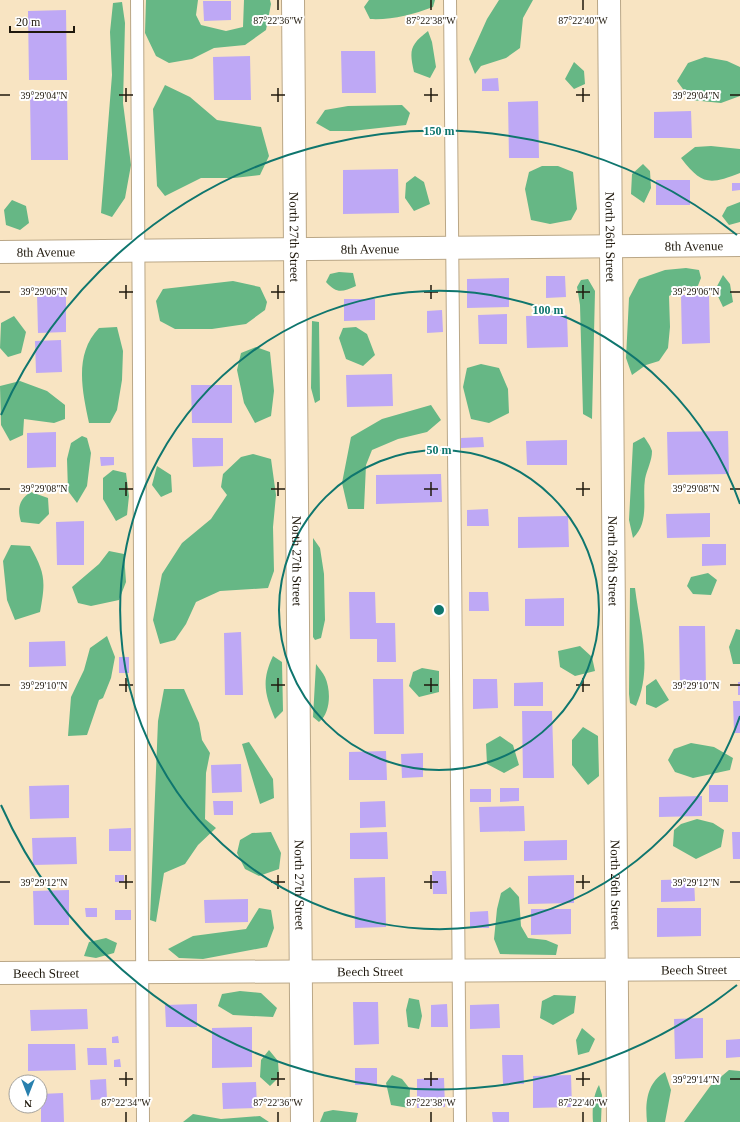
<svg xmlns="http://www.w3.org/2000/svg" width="740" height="1122" font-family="'Times New Roman',serif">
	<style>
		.forest { fill: #66b785 }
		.building { fill: #bea8f5 }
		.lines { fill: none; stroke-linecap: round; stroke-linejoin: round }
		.service-casing { stroke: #baa787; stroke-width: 14 }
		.minor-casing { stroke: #baa787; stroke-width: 24 }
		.tertiary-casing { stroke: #baa787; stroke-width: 24 }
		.service { stroke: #fff; stroke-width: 12 }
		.minor { stroke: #fff; stroke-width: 22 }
		.tertiary { stroke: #fff; stroke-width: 22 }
		.ticks { fill: none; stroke: #1f180c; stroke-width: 1.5 }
		.ring { fill: none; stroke: #0f766e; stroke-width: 2 }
		.labels { text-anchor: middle; stroke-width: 4; stroke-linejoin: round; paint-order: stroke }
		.street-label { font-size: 13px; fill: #1f180c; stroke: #fff }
		.ticks-label { font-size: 10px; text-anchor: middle; fill: #1f180c; stroke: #fff; stroke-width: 4; stroke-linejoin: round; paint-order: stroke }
		.centre { fill: #0f766e; stroke: #fff; stroke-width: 2 }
		.ring-label { font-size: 12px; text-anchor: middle; font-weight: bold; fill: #0f766e; stroke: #fff; stroke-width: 4; stroke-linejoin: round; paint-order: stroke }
	</style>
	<rect width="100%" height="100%" fill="#f8e4c2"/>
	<path class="forest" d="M146,0h52l-2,15 5,10 25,6 17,-4 1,-27h26l1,4 -5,26 -21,15 -31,3 -22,11 -23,4 -13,-7 -11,-23z
		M369,0h66l-2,7c-21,8 -41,13 -63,12l-6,-12z
		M499,0h34l-10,18 -3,30 -14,10 -25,8 -6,8 -6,-15 18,-40z
		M122,2l3,21 -2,80 8,62 -6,33 -13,19 -11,-4 11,-138 -2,-43 3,-29z
		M428,31l4,11 4,25 -6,11 -16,-6c-5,-22 -4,-27 14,-41z
		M705,57l22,4 13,6v29l-19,7 -30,-3 -14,-19 11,-18z
		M574,62l10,9 1,13 -11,5 -9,-10z
		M165,85l25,12 27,23 44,7 8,29 -9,19 -26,3h-33l-36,18 -8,-10 -4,-77z
		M402,105l8,8 -4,12 -54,6h-22l-14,-8 9,-13 23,-4z
		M711,146l29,3v24c-31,12 -38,12 -59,-15l14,-11z
		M643,164l7,7 1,17 -7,15 -13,-9 1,-20z
		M542,166h16l15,6 4,37 -6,11 -21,4 -19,-4 -6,-31 4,-17z
		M415,176l9,6 6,22 -16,7 -9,-13 1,-15z
		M12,200l14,6 3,17 -9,7 -14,-5 -2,-15z
		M740,202v20l-11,3 -7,-9 5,-9z
		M686,268l13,2 2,8 -4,10 -14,-1 -14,9 1,31 -2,21 -9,13 -13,4 -14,10 -6,-17 3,-60 10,-19 26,-9z
		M339,272l14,1 3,13c-14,6 -19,8 -30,-4l4,-8z
		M723,275l7,9 3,18 -10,5 -8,-17z
		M588,279l7,12 -3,128 -9,-5 -3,-109 -3,-18 4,-7z
		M233,281l27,6 7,15 -2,8 -19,14 -34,5h-37l-15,-8 -4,-20 7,-12z
		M14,316l12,16 -5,21 -13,4 -8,-9 1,-25z
		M312,321l7,1 1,78 -5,3 -4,-15z
		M117,327l6,24 -1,29 -5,30 -7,13h-21c-7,-33 -15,-69 10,-95z
		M356,327l11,7 8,21 -12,11 -17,-7 -7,-21 4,-10z
		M256,347l14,5 4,39 -3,25 -16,7 -11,-20 -7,-33 4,-17z
		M481,364l18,4 9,21 1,24 -20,10 -18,-4 -8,-32 4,-19z
		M20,381l27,10 18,14v14l-11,4 -30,-4 -1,16 -13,6 -9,-16 -1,-39z
		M431,405l10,15 -14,12 -29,7 -26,11 -6,15 -2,44h-16l-6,-26 9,-46 31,-18z
		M82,436l5,2 4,15 -4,33 -10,17 -9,-12 -1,-32 4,-16z
		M644,437c3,4 7,10 8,14 0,10 -5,18 -7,28 -3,20 5,43 -12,59l-4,-18 4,-77z
		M253,454l18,5 5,36 -3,32 1,44 -6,17 -48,3 -24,11 -10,22 -11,16 -15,4 -7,-24 9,-46 20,-31 29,-24 16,-24 -6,-8 2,-13 18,-17z
		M157,466l14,9 1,17 -11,5 -9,-12z
		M113,470l13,3 3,23 -2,19 -11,6 -13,-22v-21z
		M31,492l17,6 1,16 -10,10 -18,-2c-4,-13 -2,-23 10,-30z
		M313,538l7,10 4,26 1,46 -4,18 -6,2 -2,-3z
		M11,545l19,1c15,27 16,34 10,66l-25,8 -8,-20 -4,-39z
		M109,551l15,3 2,28 -7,18 -28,6 -13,-3 -6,-16 27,-23z
		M708,573l9,7 -6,15 -18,-1 -6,-8 4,-9z
		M630,588h5c5,40 18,80 1,118l-6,-3 -1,-9z
		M736,629l4,1v34h-7l-4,-17z
		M107,636l8,21 -4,21 -8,20 -4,2 -12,35 -19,1 3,-39 13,-27 6,-22z
		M580,646l12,11 3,14 -20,5 -15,-9 -2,-16z
		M273,656l9,6 1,49 -8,8c-10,-24 -14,-38 -2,-63z
		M316,664c3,4 7,9 9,13 6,13 6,36 -6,45l-6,-5z
		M422,668l17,3v21l-20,5 -10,-11 4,-14z
		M656,679l13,21 -13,8 -10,-4v-18z
		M164,689h20l15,34 3,17 8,13 -4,20 -1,46 11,9 -18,17 -13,19 -21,9 -8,49 -6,-2 8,-199z
		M583,727l15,9 1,40 -11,9 -16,-20v-25z
		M500,736l13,9 6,20 -15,8 -17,-9 -1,-20z
		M249,742l24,37 1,19 -14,6 -18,-60z
		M691,743l23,4 19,11 -3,12 -37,8 -18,-6 -7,-12 6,-11z
		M697,819l16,4 11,7 -3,17 -25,12 -23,-13 1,-16 7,-6z
		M271,832l10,21 -2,16 -20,7 -14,-7 -8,-16 3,-13 12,-7z
		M510,887l9,10 2,29 7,12 18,2 12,5 -2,10 -56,-1 -6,-15 3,-30 4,-16z
		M259,908l12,2 3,18 -7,19 -64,12 -24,-1 -11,-9 25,-13 53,-7z
		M106,938l11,5 -3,10 -18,5 -12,-2 5,-14z
		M240,991l21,2 16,15 -4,9 -40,-2 -15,-9 4,-12z
		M554,995l22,1 -2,17 -21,12 -13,-7 2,-17z
		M409,998l10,2 3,16 -3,13 -11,-2 -2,-17z
		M582,1028l13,11 -6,13 -11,3 -2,-15z
		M269,1050l9,11 1,16 -9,9 -10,-9 1,-17z
		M729,1070l11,1v51h-56l27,-37z
		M665,1072l6,18 -6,32h-18c-2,-20 0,-39 18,-50z
		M392,1075l10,4 8,10 -1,19 -18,-3 -5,-22z
		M599,1085l3,10 -1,27h-8c-1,-11 0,-27 6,-37z
		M333,1110l25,3 -2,9h-36l4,-10z
		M193,1114l28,5 39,-3 9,6h-86z"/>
	<path class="building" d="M203,1h28v19l-27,1z
		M66,10l1,70h-38l-1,-69z
		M341,51h34l1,42h-34z
		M250,56l1,44h-37l-1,-43z
		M498,78l1,13h-17v-12z
		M67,91l1,69h-37l-1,-68z
		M538,101l1,57h-30l-1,-56z
		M691,111l1,27h-38v-26z
		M398,169l1,44 -56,1v-44z
		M656,180h34v25h-34z
		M732,183h8v7l-8,1z
		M546,276h19l1,21 -20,1z
		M509,278v29l-42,1v-29z
		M66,293v39l-28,1 -1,-39z
		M681,295h28l1,48 -28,1z
		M344,299h31v21l-31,1z
		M442,310l1,22 -16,1v-22z
		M507,314v30h-28l-1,-29z
		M567,315l1,32 -41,1 -1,-32z
		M61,340l1,32 -26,1 -1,-32z
		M392,374l1,32 -46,1 -1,-32z
		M191,385h41v38h-40z
		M728,431l1,43 -61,1 -1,-43z
		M56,432v35l-29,1v-35z
		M483,437l1,10 -23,1v-10z
		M192,438h31v28l-30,1z
		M567,440v25h-40l-1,-24z
		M100,457h14v8l-13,1z
		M441,474l1,28 -66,2v-29z
		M488,509l1,17h-22v-16z
		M710,513v24l-43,1 -1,-24z
		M568,516l1,31 -51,1v-31z
		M84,521v44h-27l-1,-43z
		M702,544h24v21l-24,1z
		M349,592h26l1,31h19l1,39h-19v-23h-27z
		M469,592h19l1,19h-20z
		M564,598v28h-39v-27z
		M679,626h26l1,61 -26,1z
		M241,632l2,63h-18l-1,-62z
		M65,641l1,25 -37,1v-25z
		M119,657h10v16h-10z
		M373,679h30l1,55h-30z
		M473,679h24l1,29 -25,1z
		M543,682v24h-29v-23z
		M738,682h2v13h-2z
		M733,701h7v32h-6z
		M522,711h30l2,67h-31z
		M386,751l1,29h-38v-28z
		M423,753v24l-21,1 -1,-24z
		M241,764l1,28 -30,1 -1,-28z
		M69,785v33l-39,1 -1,-33z
		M709,785h19v17h-19z
		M500,788h19v13l-19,1z
		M470,789h21v13h-21z
		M702,796v20l-43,1v-20z
		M213,801h20v14h-19z
		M385,801l1,26 -26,1v-26z
		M524,806l1,25 -45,1 -1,-25z
		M131,828v23h-22v-22z
		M387,832l1,27h-38v-26z
		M732,832h8v27h-7z
		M76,837l1,27 -44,1 -1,-27z
		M567,840v20l-43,1v-20z
		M432,871h14l1,23h-14z
		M115,875h9v7h-9z
		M574,875v28l-46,1v-28z
		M385,877l1,50 -31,1 -1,-50z
		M694,879l1,22 -34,1v-22z
		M69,890v35h-35l-1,-34z
		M248,899v23l-43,1 -1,-23z
		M85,908h12v9h-11z
		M657,908h44v28l-44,1z
		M531,909h40v25l-40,1z
		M115,910h16v10h-16z
		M488,911l1,17h-19v-16z
		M353,1002h25l1,42 -25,1z
		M197,1004v23h-31l-1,-22z
		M447,1004l1,23h-17v-22z
		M499,1004l1,24 -30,1v-24z
		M87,1009l1,20 -57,2 -1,-21z
		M703,1018v40l-28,1 -1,-40z
		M252,1027v40l-40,1v-40z
		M118,1036l1,7h-7v-6z
		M740,1039v18l-14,1v-18z
		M28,1044h47l1,26 -48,1z
		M87,1048h19l1,17h-19z
		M502,1055h21l1,29h-21z
		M120,1059l1,8h-7v-7z
		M355,1068h22v17h-22z
		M571,1075l1,32 -39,1v-32z
		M444,1078l1,29 -28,1v-29z
		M106,1079l1,20 -16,1 -1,-20z
		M256,1082l1,26 -34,1 -1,-26z
		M63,1093l1,29h-23v-28z
		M492,1112h17v10h-16z"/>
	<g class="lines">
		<g class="service-casing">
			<path id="service" d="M137,0l6,1122
				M450,0l10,1122"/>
		</g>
		<g class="minor-casing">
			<g id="minor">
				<path id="s1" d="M293,0l9,1122"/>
				<path id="s2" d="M609,0l9,1122"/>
				<path id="s3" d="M0,973l740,-4"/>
			</g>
		</g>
		<g class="tertiary-casing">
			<g id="tertiary">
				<path id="s4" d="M0,252l740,-7"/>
			</g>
		</g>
		<use href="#service" class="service"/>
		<use href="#minor" class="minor"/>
		<use href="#tertiary" class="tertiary"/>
	</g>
	<path class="ticks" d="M278,0v10M431,0v10M583,0v10M126,88v14M278,88v14M431,88v14M583,88v14M0,95h10M119,95h14M271,95h14M424,95h14M576,95h14M730,95h10M126,285v14M278,285v14M431,285v14M583,285v14M0,292h10M119,292h14M271,292h14M424,292h14M576,292h14M730,292h10M126,482v14M278,482v14M431,482v14M583,482v14M0,489h10M119,489h14M271,489h14M424,489h14M576,489h14M730,489h10M126,678v14M278,678v14M431,678v14M583,678v14M0,685h10M119,685h14M271,685h14M424,685h14M576,685h14M730,685h10M126,875v14M278,875v14M431,875v14M583,875v14M0,882h10M119,882h14M271,882h14M424,882h14M576,882h14M730,882h10M126,1072v14M278,1072v14M431,1072v14M583,1072v14M119,1079h14M271,1079h14M424,1079h14M576,1079h14M730,1079h10M126,1112v10M278,1112v10M431,1112v10M583,1112v10"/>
	<g class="ring">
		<circle cx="439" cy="610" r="160"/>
		<path d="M740 716A319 319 0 1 1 740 504"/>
		<path d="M737 985A479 479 0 0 1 1 805M1 415A479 479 0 0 1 737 235"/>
	</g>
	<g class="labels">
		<g class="street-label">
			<text dy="5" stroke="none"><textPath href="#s1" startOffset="237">North 27th Street</textPath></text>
			<text dy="5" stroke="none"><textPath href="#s2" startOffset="237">North 26th Street</textPath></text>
			<text dy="5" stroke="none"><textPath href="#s4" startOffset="694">8th Avenue</textPath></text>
			<text dy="5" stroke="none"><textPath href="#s4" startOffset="370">8th Avenue</textPath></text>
			<text dy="5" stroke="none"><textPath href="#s4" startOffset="46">8th Avenue</textPath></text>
			<text dy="5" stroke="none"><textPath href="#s1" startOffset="561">North 27th Street</textPath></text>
			<text dy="5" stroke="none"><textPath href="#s2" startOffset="561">North 26th Street</textPath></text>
			<text dy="5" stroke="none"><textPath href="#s1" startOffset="885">North 27th Street</textPath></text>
			<text dy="5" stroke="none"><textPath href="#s2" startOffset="885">North 26th Street</textPath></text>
			<text dy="5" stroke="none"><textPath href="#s3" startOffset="694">Beech Street</textPath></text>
			<text dy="5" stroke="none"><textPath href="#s3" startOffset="370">Beech Street</textPath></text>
			<text dy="5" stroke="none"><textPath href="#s3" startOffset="46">Beech Street</textPath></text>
		</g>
	</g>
	<g class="ticks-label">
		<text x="278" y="24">87°22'36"W</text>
		<text x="431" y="24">87°22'38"W</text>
		<text x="583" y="24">87°22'40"W</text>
		<text x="696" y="99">39°29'04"N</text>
		<text x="44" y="99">39°29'04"N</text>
		<text x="696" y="295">39°29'06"N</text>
		<text x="44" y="295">39°29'06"N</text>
		<text x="696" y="492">39°29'08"N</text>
		<text x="44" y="492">39°29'08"N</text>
		<text x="696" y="689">39°29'10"N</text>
		<text x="44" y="689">39°29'10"N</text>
		<text x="696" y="886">39°29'12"N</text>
		<text x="44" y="886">39°29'12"N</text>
		<text x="696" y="1083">39°29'14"N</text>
		<text x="126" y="1106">87°22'34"W</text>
		<text x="278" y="1106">87°22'36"W</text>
		<text x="431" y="1106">87°22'38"W</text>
		<text x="583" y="1106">87°22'40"W</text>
	</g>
	<circle cx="439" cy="610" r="6" class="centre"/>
	<g class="ring-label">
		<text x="439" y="135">150 m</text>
		<text x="548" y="314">100 m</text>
		<text x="439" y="454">50 m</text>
	</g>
	<g transform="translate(28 1094) rotate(180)"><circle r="19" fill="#ffffff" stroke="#a5a39e"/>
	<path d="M0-3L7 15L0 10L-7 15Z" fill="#2880ae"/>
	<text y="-6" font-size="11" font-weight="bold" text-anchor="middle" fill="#1f180c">N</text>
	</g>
	<path d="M10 26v6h64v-6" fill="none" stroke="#1f180c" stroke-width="2"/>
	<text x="16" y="26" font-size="12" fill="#1f180c" stroke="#ffffff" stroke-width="3" paint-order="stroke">20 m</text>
</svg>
